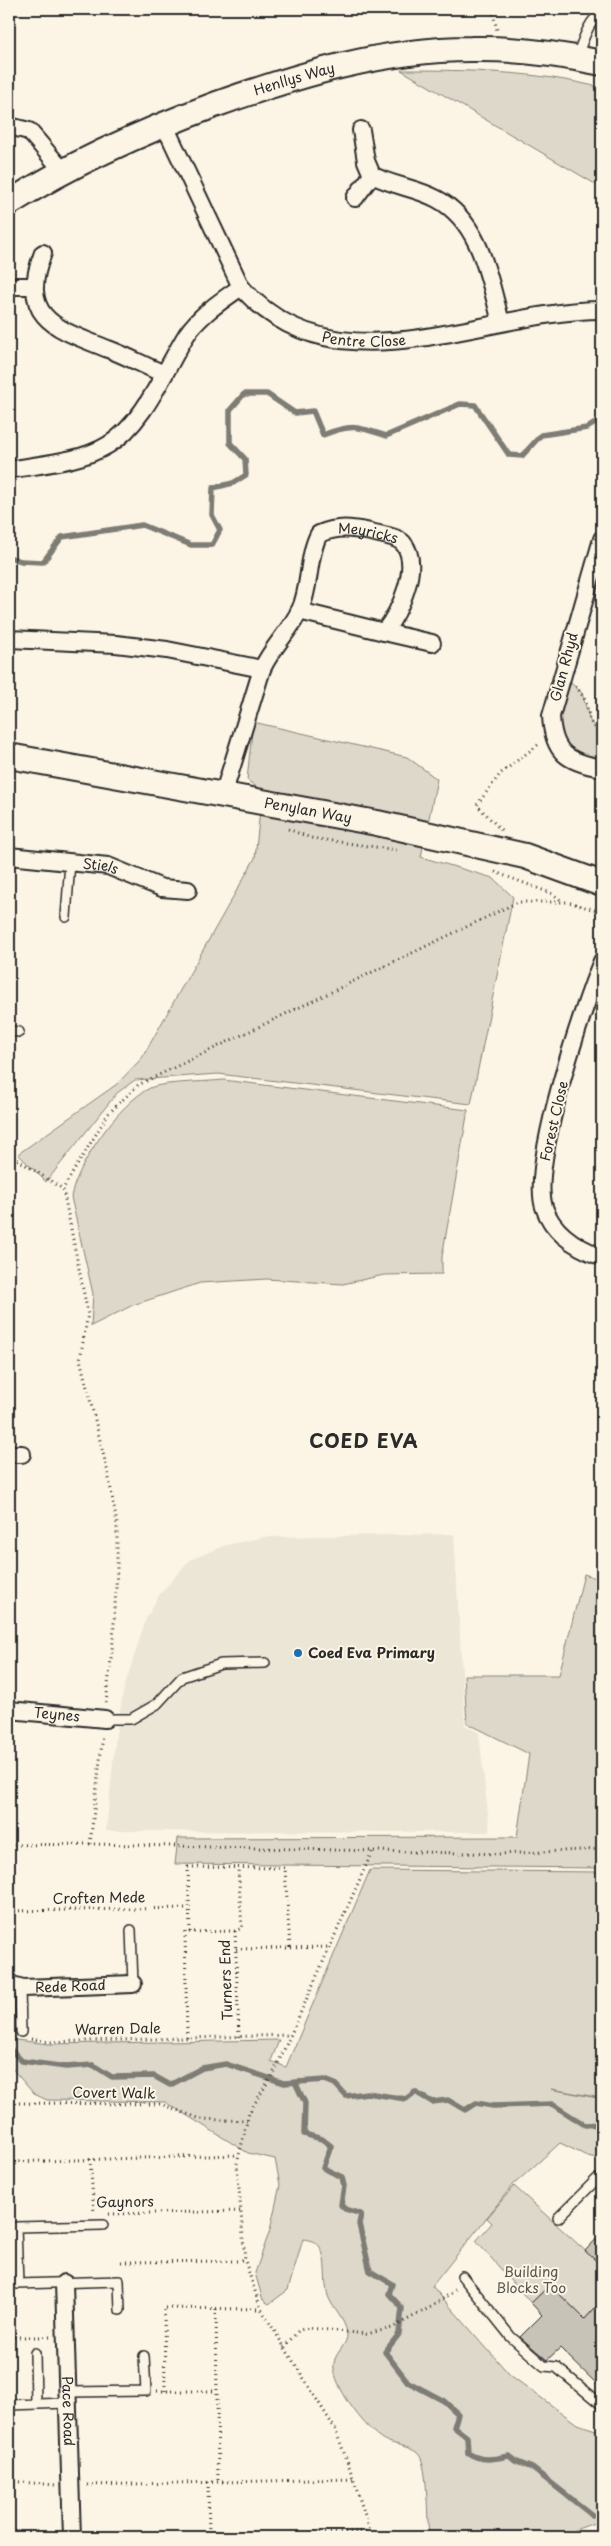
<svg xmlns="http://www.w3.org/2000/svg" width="611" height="2546" font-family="'Playpen Sans',sans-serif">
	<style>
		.built { fill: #ece6d7 }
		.green { fill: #ded8ca; stroke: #84827a }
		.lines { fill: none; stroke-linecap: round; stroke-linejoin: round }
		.stream { stroke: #7d7b74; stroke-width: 5.5 }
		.building { fill: #c8c3b7; stroke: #2b2b2b }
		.lane-casing { stroke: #2b2b2b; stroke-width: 12 }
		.street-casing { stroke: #2b2b2b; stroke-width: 20 }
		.secondary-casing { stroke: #2b2b2b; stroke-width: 28 }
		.path { stroke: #2b2b2b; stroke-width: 3; stroke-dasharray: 1 4; stroke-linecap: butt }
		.lane { stroke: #fcf5e5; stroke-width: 9 }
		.street { stroke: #fcf5e5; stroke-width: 16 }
		.secondary { stroke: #fcf5e5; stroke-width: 24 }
		.poi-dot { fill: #1f6fb2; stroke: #fcf5e5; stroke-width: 2 }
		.labels { text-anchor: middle; stroke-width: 4; stroke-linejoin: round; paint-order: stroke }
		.street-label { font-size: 14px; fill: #2b2b2b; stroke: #fcf5e5 }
		.poi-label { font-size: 14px; font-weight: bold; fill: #2b2b2b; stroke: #fcf5e5; text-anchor: start }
		.park-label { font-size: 14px; fill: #585653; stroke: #fcf5e5 }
		.district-label { font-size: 19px; font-weight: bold; letter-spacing: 1px; fill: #2b2b2b; stroke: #fcf5e5 }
	</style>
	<rect width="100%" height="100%" fill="#fcf5e5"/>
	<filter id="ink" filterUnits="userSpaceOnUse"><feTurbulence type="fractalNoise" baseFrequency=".02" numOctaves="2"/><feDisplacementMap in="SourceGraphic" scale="10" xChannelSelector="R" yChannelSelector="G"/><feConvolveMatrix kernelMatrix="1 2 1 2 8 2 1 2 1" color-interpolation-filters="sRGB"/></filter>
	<g filter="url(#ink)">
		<path class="built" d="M454,1534l11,191 14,8 11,99 -384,-1 10,-98 8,-45 22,-69 13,-24 31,-35 36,-15 39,-8z"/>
		<path class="green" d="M401,70c67,0 136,1 201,18v100z
			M571,683l11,10 8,28 12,17v25l-28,-8 -13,-17 -3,-22z
			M253,722l154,35 30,22 -16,78 72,21 20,19 -42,207 -253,-30 -83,6 -18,13 -71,89 -28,-28 99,-70 25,-26 113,-200 7,-67 -15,-11z
			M223,1080l245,30 -26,147v17l-58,1 -41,9 -76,-5 -67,4 -67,22 -42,21 2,-32 -22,-97c6,-33 48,-94 79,-109 12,-6 57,-6 73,-8z
			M584,1574l18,6v288l-427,-4 3,-26 339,-1 12,-83 -62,-31 -3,-48h95z
			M370,1870l232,2v226l-51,-9 51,10v60l-15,-3 -27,-13 -48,43 -80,100 78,89 67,49 25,8v88l-46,17h-127c-2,-21 -1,-61 -8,-79 -5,-12 -26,-12 -37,-18 -19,-11 -46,-48 -50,-70 -3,-17 15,-24 13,-37 -2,-14 -15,-25 -19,-37 -5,-16 0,-35 -8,-49 -4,-6 -11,-7 -17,-8l-15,51 -19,14 -6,-4 -8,-27 15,-43 10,-45 -5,-26 -27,-6 -83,-51 -118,-2 -13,-6 -25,-29v-39l7,14 33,4 230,-4 -8,21 15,6z
			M514,2186l88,80v34l-17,19 -35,-34 -19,18 -55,-62 16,-18 -5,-5z"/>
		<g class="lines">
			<path class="stream" d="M9,557l12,4 22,1 19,-25 80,-12 49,20h21l8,-15 -8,-15 1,-27 20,-5 13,-8 -1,-16 -15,-16v-33l14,-16h23l28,19 18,-2 10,24c28,-11 35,-9 63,1l74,-32 15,1 34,50 13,1 19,-21 46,-7 15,-9
				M9,2048l13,13 44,6 27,-2 19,12 42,-1 16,9 32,-17 24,-4 58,19 41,-3 10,4 11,12 21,-3 39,6 9,-7 17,10 16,-2 17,10 11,-7 17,3 59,-2 33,21 17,-1
				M295,2082l10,21 -1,31 18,5 9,7 -8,22 19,9 2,9 -3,19 4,4 16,5 -2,10 11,47 22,13 -3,10 13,14 -3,26 -14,18 23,30 36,19 14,13 -4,13 13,10 1,16c14,9 26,6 41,3l6,5 17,7 60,47"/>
		</g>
		<path class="building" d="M602,2233v33l-17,-15z
			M550,2285l35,34 17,-19v89l-42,-41 -13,12 -27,-23 22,-22 -11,-12z"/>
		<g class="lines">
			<g class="lane-casing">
				<path id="lane" d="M577,56c6,-15 11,-35 25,-44
					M66,917l4,-55
					M9,1031l10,1
					M105,1719h26l26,-15 25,-27 39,-13 44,-1
					M131,1930l2,54
					M20,1987l1,45
					M558,2218l39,-39 5,2
					M103,2225l-87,2 2,57 101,-3 1,29
					M462,2276l49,61 33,29 12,1 46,38
					M35,2353l1,51
					M69,2392l77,-1 -2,-35
					M9,2405l59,-2"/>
			</g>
			<g class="street-casing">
				<g id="street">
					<path id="s1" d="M164,124l77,163c94,108 242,23 361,23"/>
					<path d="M9,126l20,5 34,40"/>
					<path d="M361,130l5,31 6,14c21,11 45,13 65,24 44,23 52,80 64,123"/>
					<path d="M355,198l17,-23"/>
					<path d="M43,253c-26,66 15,76 65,96 19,7 37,17 56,25"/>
					<path d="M9,286h25"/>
					<path d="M9,470c32,-6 71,-8 99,-25 36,-21 57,-76 79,-111 14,-20 34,-33 54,-47"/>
					<path d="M602,539l-51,177c2,37 16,46 51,52"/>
					<path d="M384,632l48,11"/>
					<path d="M9,639l107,5 51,6 95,19"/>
					<path id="s2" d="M223,795l39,-126c10,-22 28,-38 38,-59 11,-24 7,-53 19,-76 19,-8 32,-6 52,-2 10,3 25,4 32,11 19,22 -4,70 -19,89l-85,-21"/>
					<path id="s3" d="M9,856l99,10 54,22 26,2"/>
					<path d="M602,961c-19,46 -72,203 -58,246 9,27 33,41 58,50"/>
					<path d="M9,1454h13"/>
					<path id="s4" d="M9,1710l96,9"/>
					<path id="s5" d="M9,1984l14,4 110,-4"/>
					<path id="s6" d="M64,2283l8,254"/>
				</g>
			</g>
			<g class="secondary-casing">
				<g id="secondary">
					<path id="s7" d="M9,203c65,-41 135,-72 208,-99 81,-29 167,-55 254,-55 44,-1 88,5 131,14"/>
					<path id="s8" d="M9,756l368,67 148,33 77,28"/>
				</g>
			</g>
			<path class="path" d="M492,9l5,21
				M576,686l10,15 4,20 12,17
				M288,829l23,9 86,12
				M501,830l-24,-25 24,-32 38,-29
				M495,872l58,22 9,7
				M9,1154l54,35
				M106,1703l7,-62 4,-71v-46l-9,-51 -28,-114 8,-45 -25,-125 45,-75 30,-29 380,-183h50l34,10
				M90,1844l13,-109
				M9,1845l81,-1 411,10 101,-5
				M372,1852l-97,218 -26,43 -12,51 8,97 16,48 74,120 13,34 24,74
				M9,1911l180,-3
				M235,1931l4,106
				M190,1932l-2,-65 97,1 5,80
				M236,1949l92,-2
				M187,2038l-2,-106 50,-1 7,-3 -4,-60
				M31,2039l18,3 241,-7
				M9,2103l151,1 41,15 46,2
				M90,2159l4,54
				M9,2162l230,-7
				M109,2214l132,-3
				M121,2262l124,-1
				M216,2309l2,173
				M9,2337h41
				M284,2347l15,-17 11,-2 56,6 26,-6 39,-21 26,-18
				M157,2391h59
				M165,2391l-1,-83 97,1
				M9,2481l47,4
				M208,2482l1,55
				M87,2485l267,-6
				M240,2537l130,-6"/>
			<use href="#lane" class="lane"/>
			<use href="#street" class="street"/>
			<use href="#secondary" class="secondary"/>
		</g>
	</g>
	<circle class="poi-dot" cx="298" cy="1653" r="5"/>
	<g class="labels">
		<g class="street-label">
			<text dy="5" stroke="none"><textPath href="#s7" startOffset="312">Henllys Way</textPath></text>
			<text dy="5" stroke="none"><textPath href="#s1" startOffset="319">Pentre Close</textPath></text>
			<text dy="5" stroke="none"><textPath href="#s2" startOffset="331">Meyricks</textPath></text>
			<text transform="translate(564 667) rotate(-75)" y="5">Glan Rhyd</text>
			<text dy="5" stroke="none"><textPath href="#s8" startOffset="304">Penylan Way</textPath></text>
			<text dy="5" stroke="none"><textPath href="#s3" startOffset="92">Stiels</textPath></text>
			<text transform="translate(554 1121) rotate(-77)" y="5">Forest Close</text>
			<text dy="5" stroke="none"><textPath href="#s4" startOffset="48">Teynes</textPath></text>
			<text transform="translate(99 1898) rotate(-1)" y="5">Croften Mede</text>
			<text transform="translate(226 1980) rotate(-92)" y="5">Turners End</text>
			<text dy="5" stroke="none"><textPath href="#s5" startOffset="62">Rede Road</textPath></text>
			<text transform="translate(118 2029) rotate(-1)" y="5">Warren Dale</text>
			<text transform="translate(114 2093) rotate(1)" y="5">Covert Walk</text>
			<text transform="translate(125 2202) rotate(-1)" y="5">Gaynors</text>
			<text dy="5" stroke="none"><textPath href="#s6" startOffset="128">Pace Road</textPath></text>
		</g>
		<g class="poi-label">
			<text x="308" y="1658">Coed Eva Primary</text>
		</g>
		<g class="park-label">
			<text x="531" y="2277">Building<tspan x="531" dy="16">Blocks Too</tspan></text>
		</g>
		<g class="district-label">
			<text x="364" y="1448">COED EVA</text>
		</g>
	</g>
	<rect width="611" height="2546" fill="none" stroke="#fcf5e5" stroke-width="30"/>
	<rect x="15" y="15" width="581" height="2516" fill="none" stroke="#2b2b2b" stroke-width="2" filter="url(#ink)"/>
</svg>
